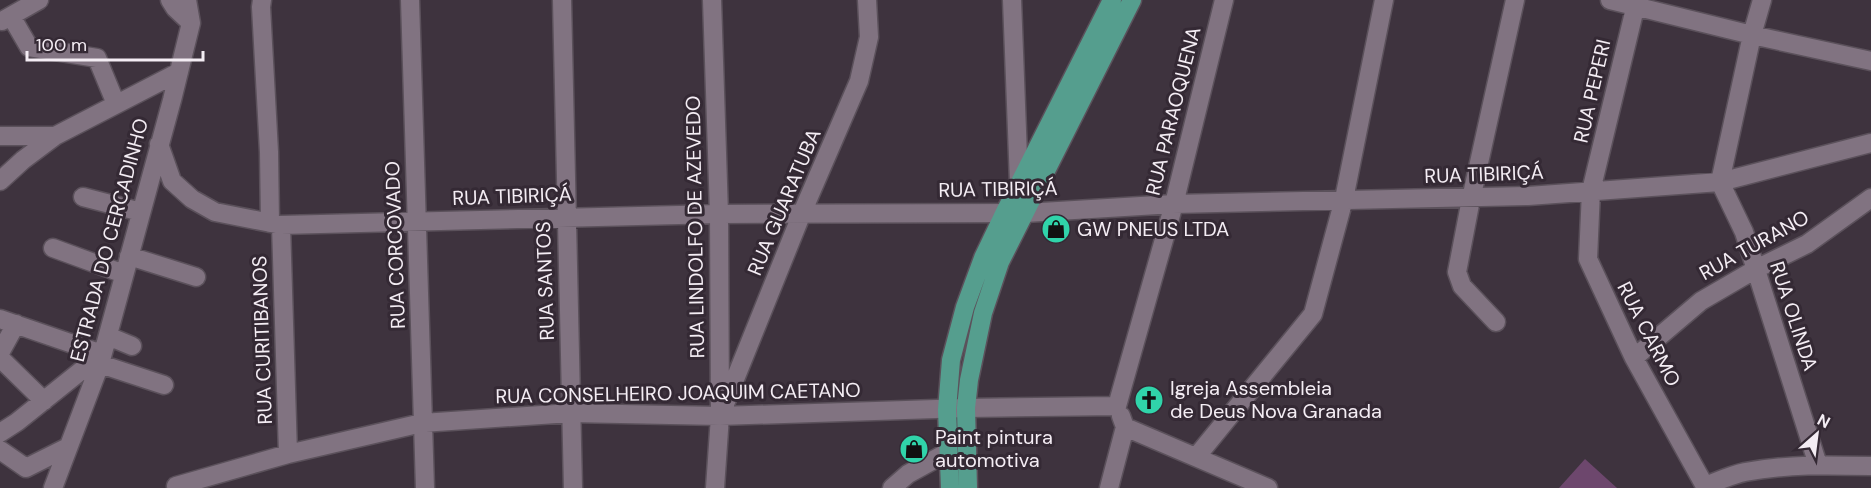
<svg xmlns="http://www.w3.org/2000/svg" width="1871" height="488" font-family="'DM Sans',sans-serif">
	<style>
		.green { fill: #6d476d }
		.lines { fill: none; stroke-linecap: round; stroke-linejoin: round }
		.minor-casing { stroke: #5b515b; stroke-width: 21 }
		.major-casing { stroke: #5b515b; stroke-width: 21 }
		.minor { stroke: #817381; stroke-width: 18 }
		.major { stroke: #559e8e; stroke-width: 18 }
		.labels { text-anchor: middle; stroke-width: 6; stroke-linejoin: round; paint-order: stroke }
		.street-label { font-size: 20px; fill: #f4edf4; stroke: #342934 }
		.poi-label { font-size: 20px; fill: #f4edf4; stroke: #342934; text-anchor: start }
	</style>
	<rect width="100%" height="100%" fill="#3e333e"/>
	<path class="green" d="M1585,459l32,29h-58z"/>
	<g class="lines">
		<g class="minor-casing">
			<path id="minor" d="M170,0l5,8 16,15
				M262,0l-1,7 8,145 1,71
				M410,0l15,488
				M562,0l11,488
				M712,0l7,214 1,202 -5,72
				M1012,0l7,183
				M1610,0l142,35 119,26
				M1637,0l-46,191 -3,68 46,99 72,130
				M1762,0l-10,35 -32,147 24,50 74,233
				M11,16l18,31 68,11 19,46
				M2,21l37,-21
				M0,136h55l124,-64
				M159,144l13,37 20,18 23,13 66,13 438,-11 306,-1 149,-9 354,-8 192,-14 151,-39
				M0,181l23,-21 32,-24
				M83,197l58,15
				M281,225l7,229
				M53,248l71,26
				M129,256l67,21
				M0,319l102,35
				M1496,322l-34,-36 -5,-14 14,-73 44,-199
				M108,336l24,10
				M0,353l16,-29
				M0,358l44,43
				M1634,358l67,-57 55,-32 51,-25 64,-46
				M100,364l64,21
				M1117,406l57,-202 50,-204
				M723,409l79,-196 57,-132 10,-44 -2,-37
				M1125,427l143,61
				M0,433l17,-11 85,-68
				M0,450l26,18 42,-21
				M1197,456l116,-142 31,-115 40,-199
				M176,486l112,-32 134,-31 149,-10 149,3 246,-8 151,-2
				M1705,486c13,-5 26,-11 40,-14 42,-8 84,-7 126,-6
				M53,488l47,-124 72,-264 19,-77 -4,-23
				M892,488l16,-14 40,-22
				M1109,488l16,-61 -4,-11"/>
		</g>
		<g class="major-casing">
			<path id="major" d="M950,488l-3,-78 4,-50 14,-53 18,-49 22,-46 107,-212
				M968,488l-2,-80 3,-28 14,-67 17,-51 132,-262"/>
		</g>
		<use href="#minor" class="minor"/>
		<use href="#major" class="major"/>
	</g>
	<defs>
		<g id="shop-disc" transform="scale(1.5)"><circle r="9.5" fill="#30d4aa" stroke="#342934"/><path d="M-5-2.5h2.3a2.7 3.5 0 0 1 5.4 0H5L5.5 6h-11ZM-1.5-2.5h3a1.5 2.3 0 0 0-3 0Z" fill="#111"/></g>
		<g id="church-disc" transform="scale(1.5)"><circle r="9.5" fill="#30d4aa" stroke="#342934"/><path d="M-1.2-6h2.4v3.5h3.3v2.4h-3.3V6h-2.4V-.1h-3.3v-2.4h3.3Z" fill="#111"/></g>
	</defs>
	<g fill-rule="evenodd">
		<use href="#shop-disc" x="1056" y="229"/>
		<use href="#church-disc" x="1149" y="400"/>
		<use href="#shop-disc" x="914" y="449"/>
	</g>
	<g class="labels">
		<g class="street-label">
			<text transform="translate(1592 91) rotate(-77)" y="7">RUA PEPERI</text>
			<text transform="translate(1173 111) rotate(-76)" y="7">RUA PARAOQUENA</text>
			<text transform="translate(1484 174) rotate(-2)" y="7">RUA TIBIRIÇÁ</text>
			<text transform="translate(998 189) rotate(-1)" y="7">RUA TIBIRIÇÁ</text>
			<text transform="translate(512 196) rotate(-2)" y="7">RUA TIBIRIÇÁ</text>
			<text transform="translate(784 202) rotate(-67)" y="7">RUA GUARATUBA</text>
			<text transform="translate(695 227) rotate(-91)" y="7">RUA LINDOLFO DE AZEVEDO</text>
			<text transform="translate(109 240) rotate(-75)" y="7">ESTRADA DO CERCADINHO</text>
			<text transform="translate(395 245) rotate(-92)" y="7">RUA CORCOVADO</text>
			<text transform="translate(1754 245) rotate(-29)" y="7">RUA TURANO</text>
			<text transform="translate(545 281) rotate(-92)" y="7">RUA SANTOS</text>
			<text transform="translate(1794 316) rotate(72)" y="7">RUA OLINDA</text>
			<text transform="translate(1649 334) rotate(63)" y="7">RUA CARMO</text>
			<text transform="translate(262 340) rotate(-92)" y="7">RUA CURITIBANOS</text>
			<text transform="translate(678 393) rotate(-1)" y="7">RUA CONSELHEIRO JOAQUIM CAETANO</text>
		</g>
		<g class="poi-label">
			<text x="1077" y="236">GW PNEUS LTDA</text>
			<text x="1170" y="395">Igreja Assembleia<tspan x="1170" dy="23">de Deus Nova Granada</tspan></text>
			<text x="935" y="444">Paint pintura<tspan x="935" dy="23">automotiva</tspan></text>
		</g>
	</g>
	<g transform="translate(1817 434) rotate(28)" stroke="#342934" stroke-width="4.5" paint-order="stroke">
	<path d="M0-4.5L10 22L0 15L-10 22Z" fill="#f4edf4"/>
	<text y="-9" font-size="16" font-weight="bold" text-anchor="middle" fill="#f4edf4">N</text>
	</g>
	<path d="M27 51v9h176v-9" fill="none" stroke="#f4edf4" stroke-width="3"/>
	<text x="36" y="51" font-size="18" fill="#f4edf4" stroke="#342934" stroke-width="4.5" paint-order="stroke">100 m</text>
</svg>
